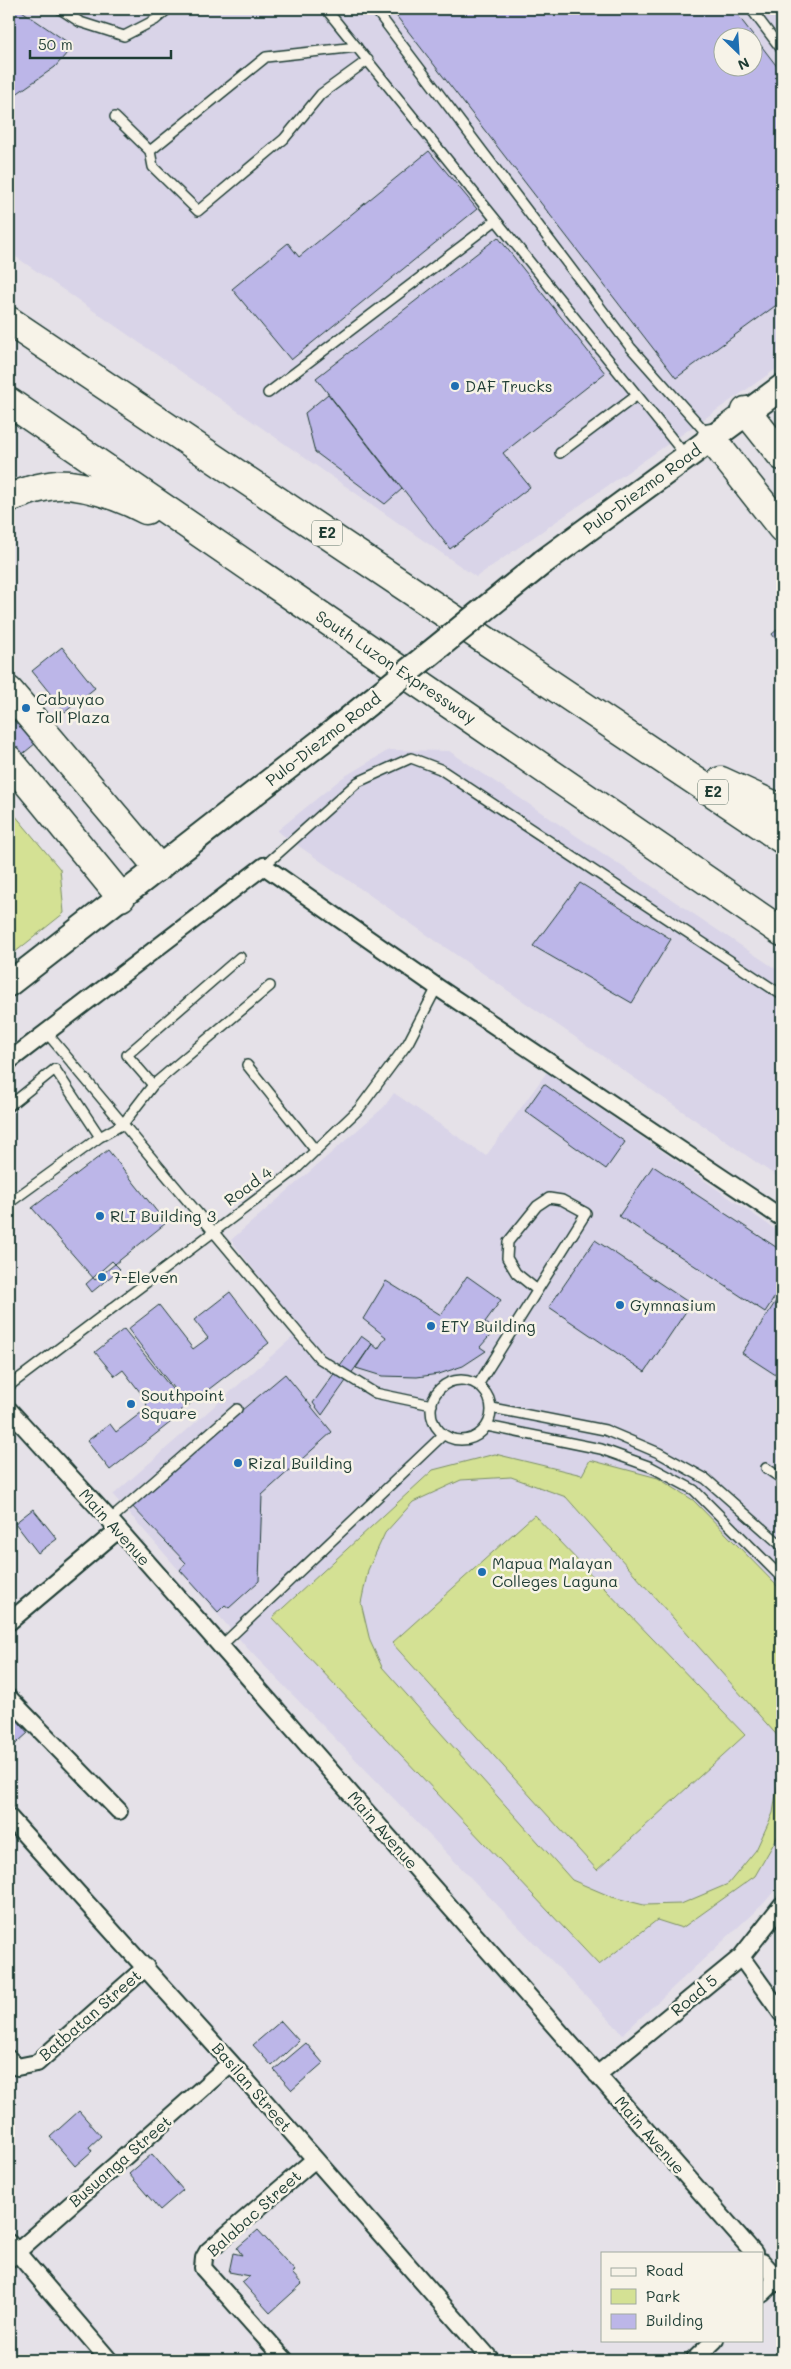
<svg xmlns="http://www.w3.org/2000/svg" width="791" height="2369" font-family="Mali,sans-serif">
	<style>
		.built { fill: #d9d4e8; fill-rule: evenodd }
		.green { fill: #d4e194; stroke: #7a8f64 }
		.building { fill: #bcb6e8; stroke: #1f3d34; fill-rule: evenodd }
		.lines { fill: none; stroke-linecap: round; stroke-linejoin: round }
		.lane-casing { stroke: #1f3d34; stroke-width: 12 }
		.street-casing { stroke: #1f3d34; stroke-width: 20 }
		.secondary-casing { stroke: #1f3d34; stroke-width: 28 }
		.highway-casing { stroke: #1f3d34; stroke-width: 31 }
		.lane { stroke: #f7f3e8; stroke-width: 9 }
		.street { stroke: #f7f3e8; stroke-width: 16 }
		.secondary { stroke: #f7f3e8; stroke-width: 24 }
		.highway { stroke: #f7f3e8; stroke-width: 28 }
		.secondary-bridge-casing { stroke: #1f3d34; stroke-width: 28; stroke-linecap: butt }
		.secondary-bridge { stroke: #f7f3e8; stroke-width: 24 }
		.poi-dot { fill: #1f6fb2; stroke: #f7f3e8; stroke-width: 2 }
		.labels { text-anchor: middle; stroke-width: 5; stroke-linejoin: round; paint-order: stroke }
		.shield { fill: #f7f3e8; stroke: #60746a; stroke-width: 1 }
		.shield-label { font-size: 15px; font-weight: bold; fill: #1f3d34 }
		.poi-label { font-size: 16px; fill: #1f3d34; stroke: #f7f3e8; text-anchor: start }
		.street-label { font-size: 16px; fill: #1f3d34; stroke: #f7f3e8 }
	</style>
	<rect width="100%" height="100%" fill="#e5e1e8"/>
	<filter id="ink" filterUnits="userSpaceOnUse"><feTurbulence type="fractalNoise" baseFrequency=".02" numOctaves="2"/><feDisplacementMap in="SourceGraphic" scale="10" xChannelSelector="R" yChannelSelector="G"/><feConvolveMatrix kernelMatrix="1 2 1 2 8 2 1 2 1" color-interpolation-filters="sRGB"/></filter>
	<g filter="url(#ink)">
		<path class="built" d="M9,9h762l11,14v342l-306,212 -467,-325zM724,38h30v30h-30z
			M389,750l60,1 333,222v207l-505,-349 65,-53z
			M547,1072l235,162v648l-18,21 -141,131 -374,-384 -136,-155 188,-165 -70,-90 153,-133 10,-14 92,63z"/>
		<path class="green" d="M9,808l51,61 4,44 -55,44z
			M495,1454l87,21 8,-15 68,18 35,22 89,91v150l-216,-244 -55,-20 -50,3 -48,22 -28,31 -17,37 -7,33 9,38 12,26 190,213 40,17 32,8 37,-1 47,-20 28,-34 17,-37 6,-38 3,3v51l-27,47 -73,52 -25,-8 -58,45 -327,-347 161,-148z
			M534,1515l211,220 -148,135 -205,-227z"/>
		<path class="building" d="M9,9h10l54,37 -18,21 -46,32z
			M391,9h342l49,64v228l-106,77zM724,38h30v30h-30z
			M429,151l48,58 -186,151 -59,-71 56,-46 11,14z
			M498,237l107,136 -102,80 27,34 -80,62 -134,-171z
			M328,394l74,95 -17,15 -70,-52 -10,-39z
			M782,626v22l-10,-14z
			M62,647l33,41 -30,24 -33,-41z
			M20,681l37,45 -48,39v-75z
			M580,883l91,56 -39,64 -99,-57z
			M544,1084l81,58 -19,27 -81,-58z
			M108,1150l58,73 -71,57 -63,-72z
			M653,1166l129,85v35l-17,26 -146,-96z
			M595,1240l96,64 -46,68 -96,-65z
			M112,1261l8,8 -28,23 -6,-8z
			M467,1276l34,24 -16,22 10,8 -15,17 6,4 -23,15 -24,8 -22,3 -35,-1 -26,-8 16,-24 6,5 8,-12 -23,-18 23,-38 55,34z
			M230,1292l39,51 -82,63 -59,-77 31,-24 34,44 15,-11 -14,-18z
			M782,1292v87l-40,-26z
			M124,1329l60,75 -4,11 -70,55 -23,-29 23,-17 6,8 30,-23 1,-8 -24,-31 -8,6 -20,-24z
			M361,1336l11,8 -50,71 -9,-12z
			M285,1374l47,58 -70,63 -3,86 -30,27 -4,-3 -7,7 -38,-42 6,-7 -56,-59z
			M33,1509l24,30 -19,14 -23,-30z
			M12,1714l16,19 -19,17v-33z
			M281,2021l18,20 -27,25 -19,-21z
			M306,2043l17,20 -31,27 -18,-20z
			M79,2111l22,25 -12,11 3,4 -17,15 -25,-29z
			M152,2154l31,36 -23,20 -31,-36z
			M258,2230l37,41 -3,2 10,11 -32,29 -28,-31 8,-6 -21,-4 4,-19 9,2 -5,-7z"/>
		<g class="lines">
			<g class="lane-casing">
				<path id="lane" d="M60,9l20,13 44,14 31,-16 13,-11
					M326,9l360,447
					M375,9l256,339 78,88
					M751,9l31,41
					M357,47l-91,10 -116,94 3,16 45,44 86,-72 37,-45 47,-34
					M115,117l35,34
					M268,393l228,-173
					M560,453l76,-57
					M264,866l94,-84 53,-24 29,11 342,226
					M46,1032l274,327 55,34 57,12
					M247,1065l69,86
					M153,1085l117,-99
					M9,1106l46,-37 45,68
					M9,1203l91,-66 23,-13 30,-39 -26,-30 113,-98
					M431 1410a30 30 0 1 1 60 0a30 30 0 1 1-60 0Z
					M478,1385l108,-172 -24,-13 -13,-2 -12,8 -29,36 -1,16 9,15 21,17
					M9,1386l284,-214 66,-63 49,-66 29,-56
					M492,1408l113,22 54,23 47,26 76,67
					M487,1426l114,23 50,18 43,23 88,88
					M766,1468l16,11
					M110,1520l127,-111
					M221,1646l222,-211"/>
			</g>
			<g class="street-casing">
				<path id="street" d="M9,1061l255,-195 173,121 345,231
					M9,1410l101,110 644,733
					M9,1622l109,-92
					M9,1698l110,113
					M9,1817l222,246 260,297
					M741,1957l41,57
					M9,2059l8,8 20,-4 109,-96
					M597,2075l144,-118 41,-52
					M9,2243l100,117
					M9,2259l222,-196
					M762,2262l20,22
					M762,2294l15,-15
					M285,2360l-82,-92 1,-10 4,-7 107,-92
					M694,2360l21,-20"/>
			</g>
			<g class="secondary-casing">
				<path id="secondary" d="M543,562l239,-175
					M9,984l314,-244"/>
			</g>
			<g class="highway-casing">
				<path id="highway" d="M9,321l773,518
					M9,402l773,530
					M746,411l36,45
					M711,438l71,90
					M9,498c18,-7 40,-15 60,-13 26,3 54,13 77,25
					M9,691l149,176
					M9,760l112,137
					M721,781l61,28"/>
			</g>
			<use href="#lane" class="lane"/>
			<use href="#street" class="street"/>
			<use href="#secondary" class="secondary"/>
			<use href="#highway" class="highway"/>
			<g class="secondary-bridge-casing">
				<path id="secondary-bridge" d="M323,740l220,-178"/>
			</g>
			<use href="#secondary-bridge" class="secondary-bridge"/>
		</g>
	</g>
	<g class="poi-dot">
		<circle cx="455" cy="386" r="5"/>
		<circle cx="26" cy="708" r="5"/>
		<circle cx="100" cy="1216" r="5"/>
		<circle cx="102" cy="1277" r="5"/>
		<circle cx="620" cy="1305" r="5"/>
		<circle cx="431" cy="1326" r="5"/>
		<circle cx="131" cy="1404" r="5"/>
		<circle cx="238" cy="1463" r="5"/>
		<circle cx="482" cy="1572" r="5"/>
	</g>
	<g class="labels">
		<g class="shield">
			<rect x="312" y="520.5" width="30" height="25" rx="4"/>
			<rect x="698" y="779.5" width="30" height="25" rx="4"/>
		</g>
		<g class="shield-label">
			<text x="327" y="538">E2</text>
			<text x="713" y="797">E2</text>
		</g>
		<g class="poi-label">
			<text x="465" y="392">DAF Trucks</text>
			<text x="36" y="705">Cabuyao<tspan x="36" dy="18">Toll Plaza</tspan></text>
			<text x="110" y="1222">RLI Building 3</text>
			<text x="112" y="1283">7-Eleven</text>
			<text x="630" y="1311">Gymnasium</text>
			<text x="441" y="1332">ETY Building</text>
			<text x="141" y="1401">Southpoint<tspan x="141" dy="18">Square</tspan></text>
			<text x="248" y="1469">Rizal Building</text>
			<text x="492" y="1569">Mapua Malayan<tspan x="492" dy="18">Colleges Laguna</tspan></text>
		</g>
		<g class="street-label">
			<text transform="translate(642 489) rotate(-36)" y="6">Pulo-Diezmo Road</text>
			<text transform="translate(396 667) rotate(34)" y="6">South Luzon Expressway</text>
			<text transform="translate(323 739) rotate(-38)" y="6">Pulo-Diezmo Road</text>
			<text transform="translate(248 1186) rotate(-36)" y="6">Road 4</text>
			<text transform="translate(115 1527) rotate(48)" y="6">Main Avenue</text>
			<text transform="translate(383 1830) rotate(49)" y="6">Main Avenue</text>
			<text transform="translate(694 1995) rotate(-40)" y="6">Road 5</text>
			<text transform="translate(90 2015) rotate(-41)" y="6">Batbatan Street</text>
			<text transform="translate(252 2087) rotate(49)" y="6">Basilan Street</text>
			<text transform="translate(650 2135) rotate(49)" y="6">Main Avenue</text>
			<text transform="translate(120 2161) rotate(-41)" y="6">Busuanga Street</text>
			<text transform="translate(254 2213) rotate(-42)" y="6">Balabac Street</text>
		</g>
	</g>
	<rect width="791" height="2369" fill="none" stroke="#f7f3e8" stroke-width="30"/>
	<rect x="15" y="15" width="761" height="2339" fill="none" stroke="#1f3d34" stroke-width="2" filter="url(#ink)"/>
	<rect x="601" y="2252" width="162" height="90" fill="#f7f3e8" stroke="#a1aaa0"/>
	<rect x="611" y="2268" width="25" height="8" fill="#f7f3e8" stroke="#a1aaa0"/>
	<text x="646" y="2276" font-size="15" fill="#1f3d34">Road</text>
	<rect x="611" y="2289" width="25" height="15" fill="#d4e194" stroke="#a1aaa0"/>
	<text x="646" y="2302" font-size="15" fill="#1f3d34">Park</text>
	<rect x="611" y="2314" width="25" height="15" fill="#bcb6e8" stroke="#a1aaa0"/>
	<text x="646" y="2326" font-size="15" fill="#1f3d34">Building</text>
	<g transform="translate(738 52) rotate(155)"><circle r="24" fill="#f7f3e8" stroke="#a1aaa0"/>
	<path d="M0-4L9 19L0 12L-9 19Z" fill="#1f6fb2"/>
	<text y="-8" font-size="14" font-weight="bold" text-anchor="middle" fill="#1f3d34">N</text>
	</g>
	<path d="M30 50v8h141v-8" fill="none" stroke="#1f3d34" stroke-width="2.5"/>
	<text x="38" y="50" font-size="15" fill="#1f3d34" stroke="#f7f3e8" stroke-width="4" paint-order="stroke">50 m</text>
</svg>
